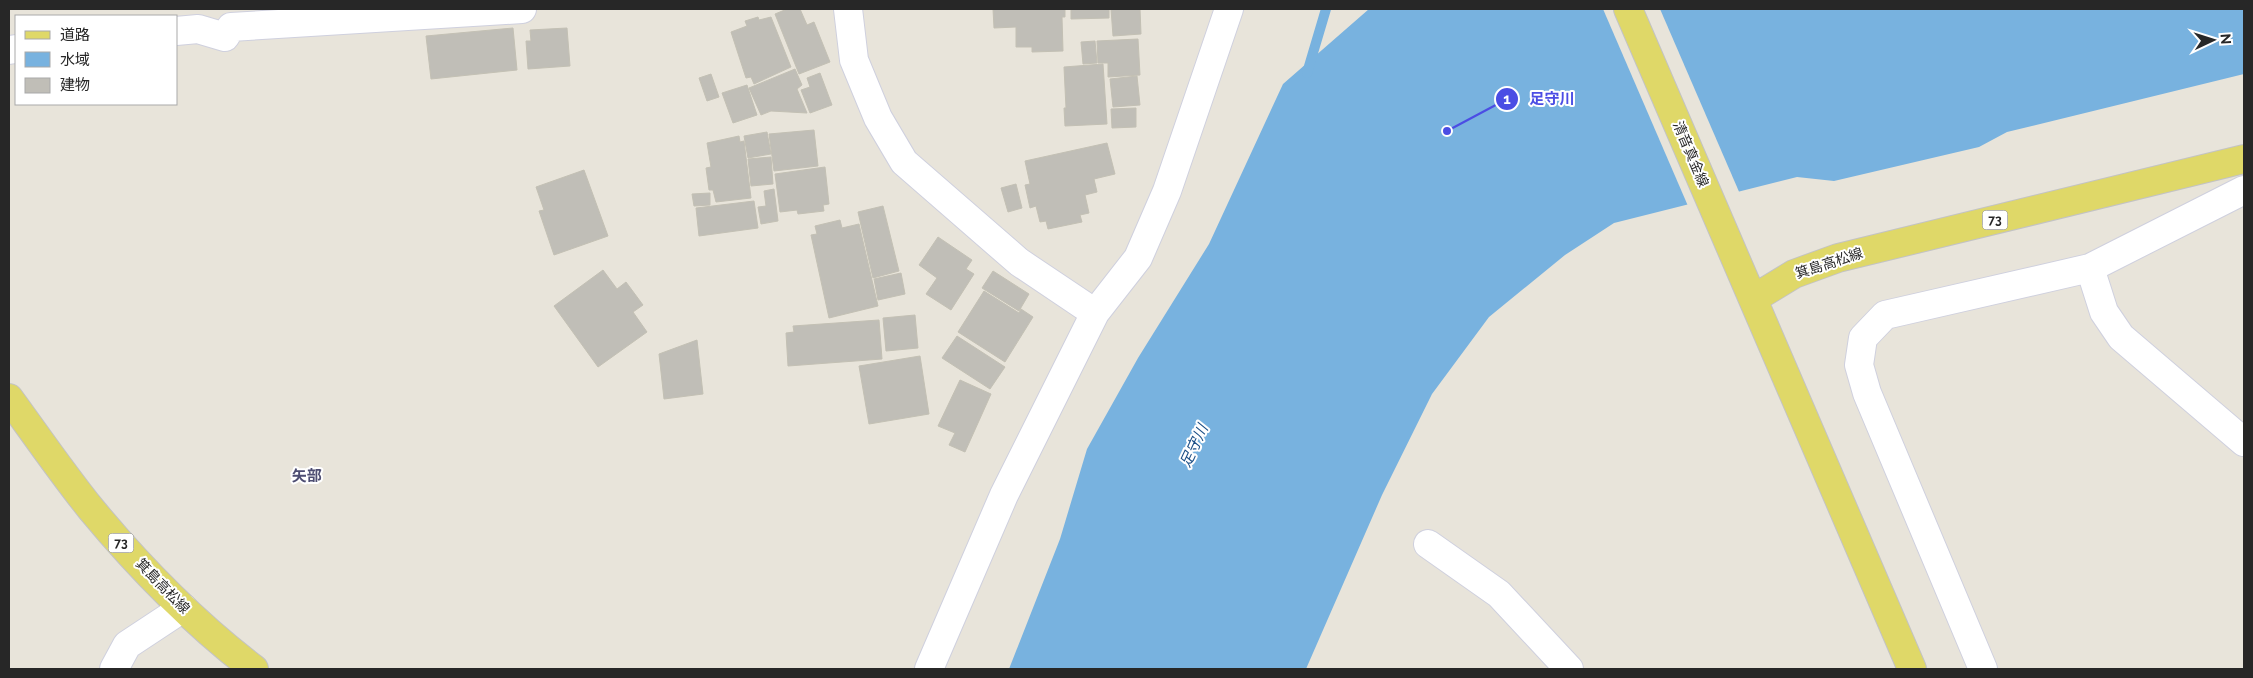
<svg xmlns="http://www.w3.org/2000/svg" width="2253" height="678" font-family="Raleway,'Noto Sans JP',sans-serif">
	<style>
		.water { fill: #78b2df }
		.pier { fill: #e8e4da }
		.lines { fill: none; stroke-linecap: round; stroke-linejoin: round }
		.stream { stroke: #78b2df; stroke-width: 10 }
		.building { fill: #c0beb7; stroke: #c3c0b4 }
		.minor-casing { stroke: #cfd0de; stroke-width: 30 }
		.major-casing { stroke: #c3c3c3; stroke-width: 30 }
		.minor { stroke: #fff; stroke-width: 28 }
		.major { stroke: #dfd868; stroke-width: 28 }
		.labels { text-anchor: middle; stroke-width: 4; stroke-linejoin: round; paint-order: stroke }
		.shield { fill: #fff; stroke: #686868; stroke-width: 1 }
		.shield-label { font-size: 12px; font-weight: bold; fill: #272727 }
		.street-label { font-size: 14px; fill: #272727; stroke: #fff }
		.water-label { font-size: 15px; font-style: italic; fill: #1c4f86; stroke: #fff }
		.neighbourhood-label { font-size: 15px; font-weight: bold; fill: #4d4d72; stroke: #fff }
		.leader { fill: none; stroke: #4b4de4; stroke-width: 2 }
		.callout-dot { fill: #4b4de4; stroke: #fff; stroke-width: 2 }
		.mark-label { font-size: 15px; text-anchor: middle; font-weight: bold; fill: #fff }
		.callout-label { font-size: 15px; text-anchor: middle; font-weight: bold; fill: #4b4de4; stroke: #fff; stroke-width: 4; stroke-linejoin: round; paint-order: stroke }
	</style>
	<rect width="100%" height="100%" fill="#e8e4da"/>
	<path class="water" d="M1369,9h875v65l-237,58 -28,15 -145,34 -37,-4 -183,46 -49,32 -76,62 -57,77 -50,101 -76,174h-297l51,-130 27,-90 51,-91 71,-114 74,-160z"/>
	<path class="pier" d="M1603,9h57l80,185 -52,12z"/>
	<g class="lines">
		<path class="stream" d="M1307,73l19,-64"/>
	</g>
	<path class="building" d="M787,9h13l7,16 7,-3 16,40 -31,12 -24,-60z
		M993,9h72v8h-3l1,34 -31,1v-5h-16v-20l-22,1z
		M1071,9h38v9l-38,1z
		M1111,9h29l1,25 -28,2z
		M758,17l1,3 12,-3 20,50 -37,17 -3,-7 -5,1 -15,-46 16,-6 -2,-5z
		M513,28l4,42 -86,9 -5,-43z
		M567,28l3,38 -42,3 -2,-28h5l-1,-11z
		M1138,39l2,36 -32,2v-14h-10l-1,-22z
		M1095,41l2,22 -14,1 -2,-22z
		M1103,64l4,60 -42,2 -1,-18h2l-2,-41z
		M795,69l7,16 -5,4 10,24 -36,-2 -10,4 -12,-27z
		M820,73l12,32 -22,8 -9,-23 9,-3 -3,-9z
		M711,74l8,23 -12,4 -8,-23z
		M1137,76l3,29 -27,2 -3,-28z
		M747,85l10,30 -24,8 -11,-30z
		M1136,108v19l-24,1 -1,-19z
		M814,130l4,36 -44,5 -5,-37z
		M767,132l4,22 -23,4 -4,-22z
		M739,136l1,6 4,-1 7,57 -35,4 -3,-12h-4l-3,-22 5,-1 -4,-24z
		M1107,143l8,31 -21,5 3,13 -12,3 4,18 -9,2 2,7 -34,7 -2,-8 -6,1 -4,-16 -6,2 -5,-23 5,-1 -5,-23z
		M771,157l2,27 -22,2 -3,-27z
		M825,167l4,37 -6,1 1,6 -26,3 -1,-4 -17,2 -5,-38z
		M584,170l24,66 -54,19 -15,-44 5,-1 -8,-23z
		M1016,184l6,24 -14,4 -7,-24z
		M774,189l4,32 -17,3 -3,-17 8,-1 -2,-15z
		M710,193v12l-16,1 -2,-12z
		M754,201l4,27 -59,8 -3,-28z
		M883,206l16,65 -26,7 -15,-66z
		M840,220l2,8 17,-4 19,82 -49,12 -18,-83 6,-1 -2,-8z
		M938,237l34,23 -6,9 8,5 -23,36 -25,-16 11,-16 -18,-13z
		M603,270l14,19 9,-7 17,23 -10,7 14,20 -49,35 -44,-61z
		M993,271l36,23 -10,17 -37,-23z
		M901,273l4,21 -27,6 -4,-21z
		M984,291l35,22 2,-4 12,8 -28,45 -47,-30z
		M915,315l3,33 -32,3 -3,-33z
		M879,320l3,39 -94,7 -2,-33 8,-1 -1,-6z
		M957,336l48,31 -15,22 -48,-31z
		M697,340l6,54 -39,5 -5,-45z
		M920,356l9,58 -60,10 -10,-58z
		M960,380l31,14 -26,58 -16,-7 6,-12 -17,-7z"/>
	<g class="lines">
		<g class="minor-casing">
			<path id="minor" d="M848,9l6,51 24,58 26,44 115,100 76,51
				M176,31l22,-2 27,8 6,-10 291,-18
				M9,50l7,-1
				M2090,268l14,44 17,25 123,105
				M1428,544l71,50 70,75
				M114,669l13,-24 56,-37
				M929,669l75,-174 91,-182 43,-55 29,-67 62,-182
				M1983,669l-116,-276 -8,-28 4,-27 22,-23 205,-47 154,-78"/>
		</g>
		<g class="major-casing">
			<path id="major" d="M1628,9l284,660
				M1753,299l41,-25 44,-16 406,-99
				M9,398c27,37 53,75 82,111 48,58 103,114 163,160"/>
		</g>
		<use href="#minor" class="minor"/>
		<use href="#major" class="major"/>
	</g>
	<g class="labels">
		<g class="shield">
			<rect x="1982.5" y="210.5" width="25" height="19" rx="4"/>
			<rect x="108.5" y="533.5" width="25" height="19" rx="4"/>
		</g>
		<g class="shield-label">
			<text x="1995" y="224">73</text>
			<text x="121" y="547">73</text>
		</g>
		<g class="street-label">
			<text transform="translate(1691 154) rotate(67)" y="5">清音真金線</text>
			<text transform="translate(1829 263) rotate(-18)" y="5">箕島高松線</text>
			<text transform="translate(163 586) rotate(46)" y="5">箕島高松線</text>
		</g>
		<g class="water-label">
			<text transform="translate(1194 446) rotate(-65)" y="5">足守川</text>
		</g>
		<g class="neighbourhood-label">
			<text x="307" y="481">矢部</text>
		</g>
	</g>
	<path class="leader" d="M1447 131L1507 99"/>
	<g class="callout-dot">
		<circle cx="1447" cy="131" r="5"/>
		<circle cx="1507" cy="99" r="12"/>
	</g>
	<g class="mark-label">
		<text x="1507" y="104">1</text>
	</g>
	<g class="callout-label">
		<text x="1552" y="104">足守川</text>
	</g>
	<rect width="2253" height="678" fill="none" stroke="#272727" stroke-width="20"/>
	<rect x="15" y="15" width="162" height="90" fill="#ffffff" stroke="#a9a9a9"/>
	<rect x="25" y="31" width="25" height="8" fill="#dfd868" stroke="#a9a9a9"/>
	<text x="60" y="40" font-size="15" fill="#272727">道路</text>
	<rect x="25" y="52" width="25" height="15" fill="#78b2df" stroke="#a9a9a9"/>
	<text x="60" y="65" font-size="15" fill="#272727">水域</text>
	<rect x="25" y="78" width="25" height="15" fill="#c0beb7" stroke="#a9a9a9"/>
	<text x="60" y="90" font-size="15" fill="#272727">建物</text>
	<g transform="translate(2213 40) rotate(86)" stroke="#ffffff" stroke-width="4" paint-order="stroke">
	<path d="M0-4L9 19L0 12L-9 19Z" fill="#272727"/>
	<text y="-8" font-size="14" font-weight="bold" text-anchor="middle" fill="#272727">N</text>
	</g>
</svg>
